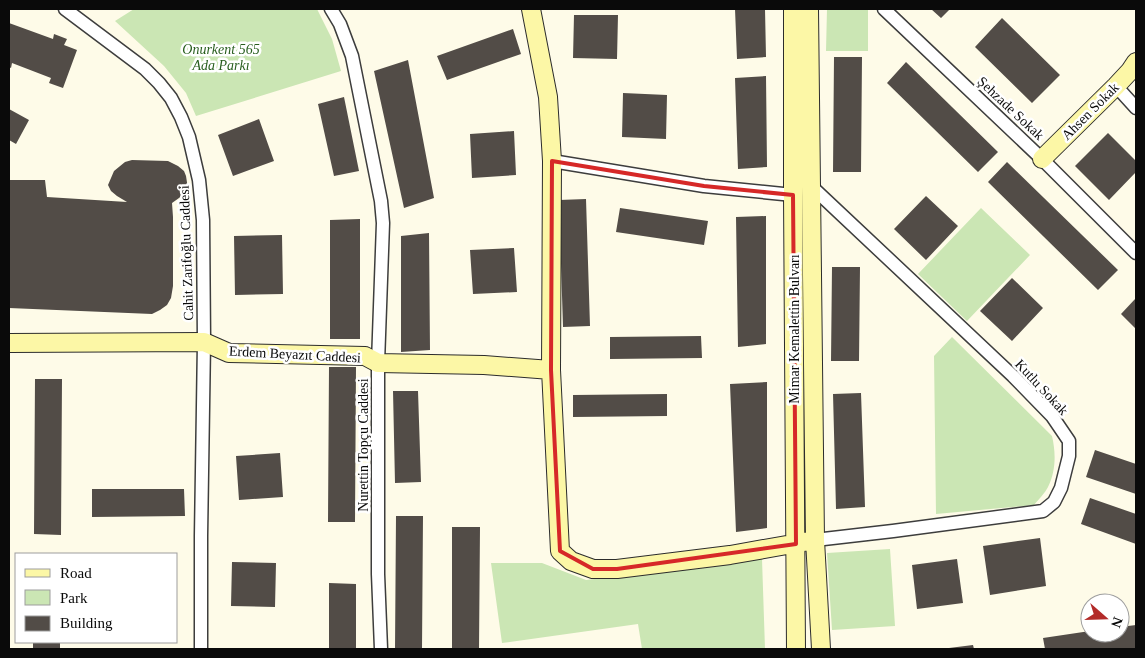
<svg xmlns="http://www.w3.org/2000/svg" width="1145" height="658" font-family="Georgia,serif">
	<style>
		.green { fill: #cbe6b4 }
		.building { fill: #524c47 }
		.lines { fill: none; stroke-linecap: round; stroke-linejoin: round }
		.street-casing { stroke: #3d3d3d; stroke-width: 15 }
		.secondary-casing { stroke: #2c2c2c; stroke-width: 20 }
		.street { stroke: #fff; stroke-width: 12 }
		.secondary { stroke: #fcf7a6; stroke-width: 18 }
		.marked { fill: none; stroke: #d62828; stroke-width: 4; stroke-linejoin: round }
		.labels { text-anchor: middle; stroke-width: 5; stroke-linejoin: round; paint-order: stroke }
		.park-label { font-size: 14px; font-style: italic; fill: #285e1e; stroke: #fff }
		.street-label { font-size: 14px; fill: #0a0a0a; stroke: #fff }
	</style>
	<rect width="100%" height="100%" fill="#fefbe8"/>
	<path class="green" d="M134,9h183l15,30 9,32 -145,45 -10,-23 -22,-27 -49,-45z
		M827,9h41v42h-42z
		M981,208l49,47 -63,66 -49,-47z
		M952,337l100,99c4,17 4,35 -4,51 -3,6 -10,13 -14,18l-98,9 -2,-158z
		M890,549l5,77 -63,4 -5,-77z
		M762,559l3,90h-123l-4,-25 -136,19 -11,-80h51l44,17z"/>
	<path class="building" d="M735,9h30l1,48 -29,2z
		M931,9h19l-9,9z
		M574,15h44l-1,44 -44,-1z
		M1002,18l58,57 -28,28 -57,-56z
		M9,23l44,16 1,-5 13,5 -3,6 13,5 -14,38 -14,-5 2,-5 -39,-15 -1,5 -2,-1z
		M513,29l8,25 -74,26 -10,-24z
		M834,57h28l-1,115h-28z
		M408,60l26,138 -30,10 -30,-137z
		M906,62l92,90 -20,20 -91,-89z
		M766,76l1,91 -29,2 -3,-91z
		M623,93l44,2 -1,44 -44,-2z
		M344,97l15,74 -25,5 -16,-72z
		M9,109l20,11 -13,24 -7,-4z
		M259,119l15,42 -41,15 -15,-41z
		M514,131l2,44 -44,3 -2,-44z
		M1108,133l28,28v11l-27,28 -34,-34z
		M132,160l36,1 10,5 6,5 2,5 2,13 -9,9 -7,5 1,14v69l-2,12 -4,7 -7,5 -8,4 -143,-6v-128h36l2,17 80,5 -10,-6 -6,-5 -3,-6 6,-14 11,-9z
		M1007,162l111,108 -20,20 -110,-108z
		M926,196l32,30 -32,34 -32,-31z
		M586,199l4,127 -27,1 -4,-127z
		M620,208l88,13 -4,24 -88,-13z
		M766,216v128l-28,3 -2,-130z
		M360,219v120h-30v-119z
		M429,233l1,117 -29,2v-116z
		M282,235l1,59 -48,1 -1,-59z
		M514,248l3,44 -44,2 -3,-44z
		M832,267h28l-1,94h-28z
		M1012,278l31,30 -31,33 -32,-30z
		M1136,298v31l-15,-15z
		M701,336l1,22 -92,1v-22z
		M329,367h27l-1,155h-27z
		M35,379h27l-1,156 -27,-1z
		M767,382v146l-31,4 -6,-148z
		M393,391h25l3,91 -26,1z
		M861,393l4,114 -29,2 -3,-115z
		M667,394v22l-94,1v-22z
		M1095,450l41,14v30l-50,-17z
		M280,453l3,44 -44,3 -3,-44z
		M92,489h92l1,27 -93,1z
		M1090,498l46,16v30l-55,-20z
		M396,516h27l-1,133h-27z
		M452,527h28l-1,122h-27z
		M1040,538l6,48 -56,9 -7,-49z
		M957,559l6,44 -46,6 -5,-44z
		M232,562l44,1 -1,44 -44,-1z
		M329,583l27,1v65h-27z
		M1136,625v24h-91l-2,-11 47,-7v2h30v-6z
		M33,642h27v7h-27z
		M973,645l1,4h-25v-1z"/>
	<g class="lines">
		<g class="street-casing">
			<path id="street" d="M65,9l80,60 14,14 12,15 10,19 8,20 10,43 4,40 1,122 -3,194v113
				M331,9l9,15 12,32 29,145 2,22 -5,140v211l3,75
				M884,9l158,150 94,94
				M1116,86l20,22
				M552,161l152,25 89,9
				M811,186l202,190 39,40 17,25v15l-8,32 -7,14 -11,9 -150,20 -78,9"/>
		</g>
		<g class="secondary-casing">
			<path id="secondary" d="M531,9l17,88 4,64 -1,209 9,181 11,10 22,8h24l113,-14 85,-15
				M793,9v186l3,454
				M809,9l6,531 6,109
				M1042,159l74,-73 14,-15 6,-9
				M9,343l195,-1 25,11 136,3 13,7 106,2 67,5"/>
		</g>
		<use href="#street" class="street"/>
		<use href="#secondary" class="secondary"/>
	</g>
	<path class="marked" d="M552,161l152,25 89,9 3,349 -179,25h-24l-33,-18 -9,-181z"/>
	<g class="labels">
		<g class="park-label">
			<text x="221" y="54">Onurkent 565<tspan x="221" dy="16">Ada Parkı</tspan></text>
		</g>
		<g class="street-label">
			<text transform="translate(1011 108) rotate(43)" y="5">Şehzade Sokak</text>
			<text transform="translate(1090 111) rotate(-45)" y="5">Ahsen Sokak</text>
			<text transform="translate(186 253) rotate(-92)" y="5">Cahit Zarifoğlu Caddesi</text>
			<text transform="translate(794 329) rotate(-90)" y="5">Mimar Kemalettin Bulvarı</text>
			<text transform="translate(295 354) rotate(3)" y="5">Erdem Beyazıt Caddesi</text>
			<text transform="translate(1042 387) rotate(47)" y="5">Kutlu Sokak</text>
			<text transform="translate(363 445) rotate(-90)" y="5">Nurettin Topçu Caddesi</text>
		</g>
	</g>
	<rect width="1145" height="658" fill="none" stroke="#0a0a0a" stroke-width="20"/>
	<rect x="15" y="553" width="162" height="90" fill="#ffffff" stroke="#9d9d9d"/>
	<rect x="25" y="569" width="25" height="8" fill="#fcf7a6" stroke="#9d9d9d"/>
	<text x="60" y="578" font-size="15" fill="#0a0a0a">Road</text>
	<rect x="25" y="590" width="25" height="15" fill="#cbe6b4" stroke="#9d9d9d"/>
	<text x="60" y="603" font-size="15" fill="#0a0a0a">Park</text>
	<rect x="25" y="616" width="25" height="15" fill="#524c47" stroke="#9d9d9d"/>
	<text x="60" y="628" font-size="15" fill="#0a0a0a">Building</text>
	<g transform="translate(1105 618) rotate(110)"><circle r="24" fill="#ffffff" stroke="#9d9d9d"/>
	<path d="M0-4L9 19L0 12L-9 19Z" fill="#b32b29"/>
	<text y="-8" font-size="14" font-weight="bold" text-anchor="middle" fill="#0a0a0a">N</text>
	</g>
</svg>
